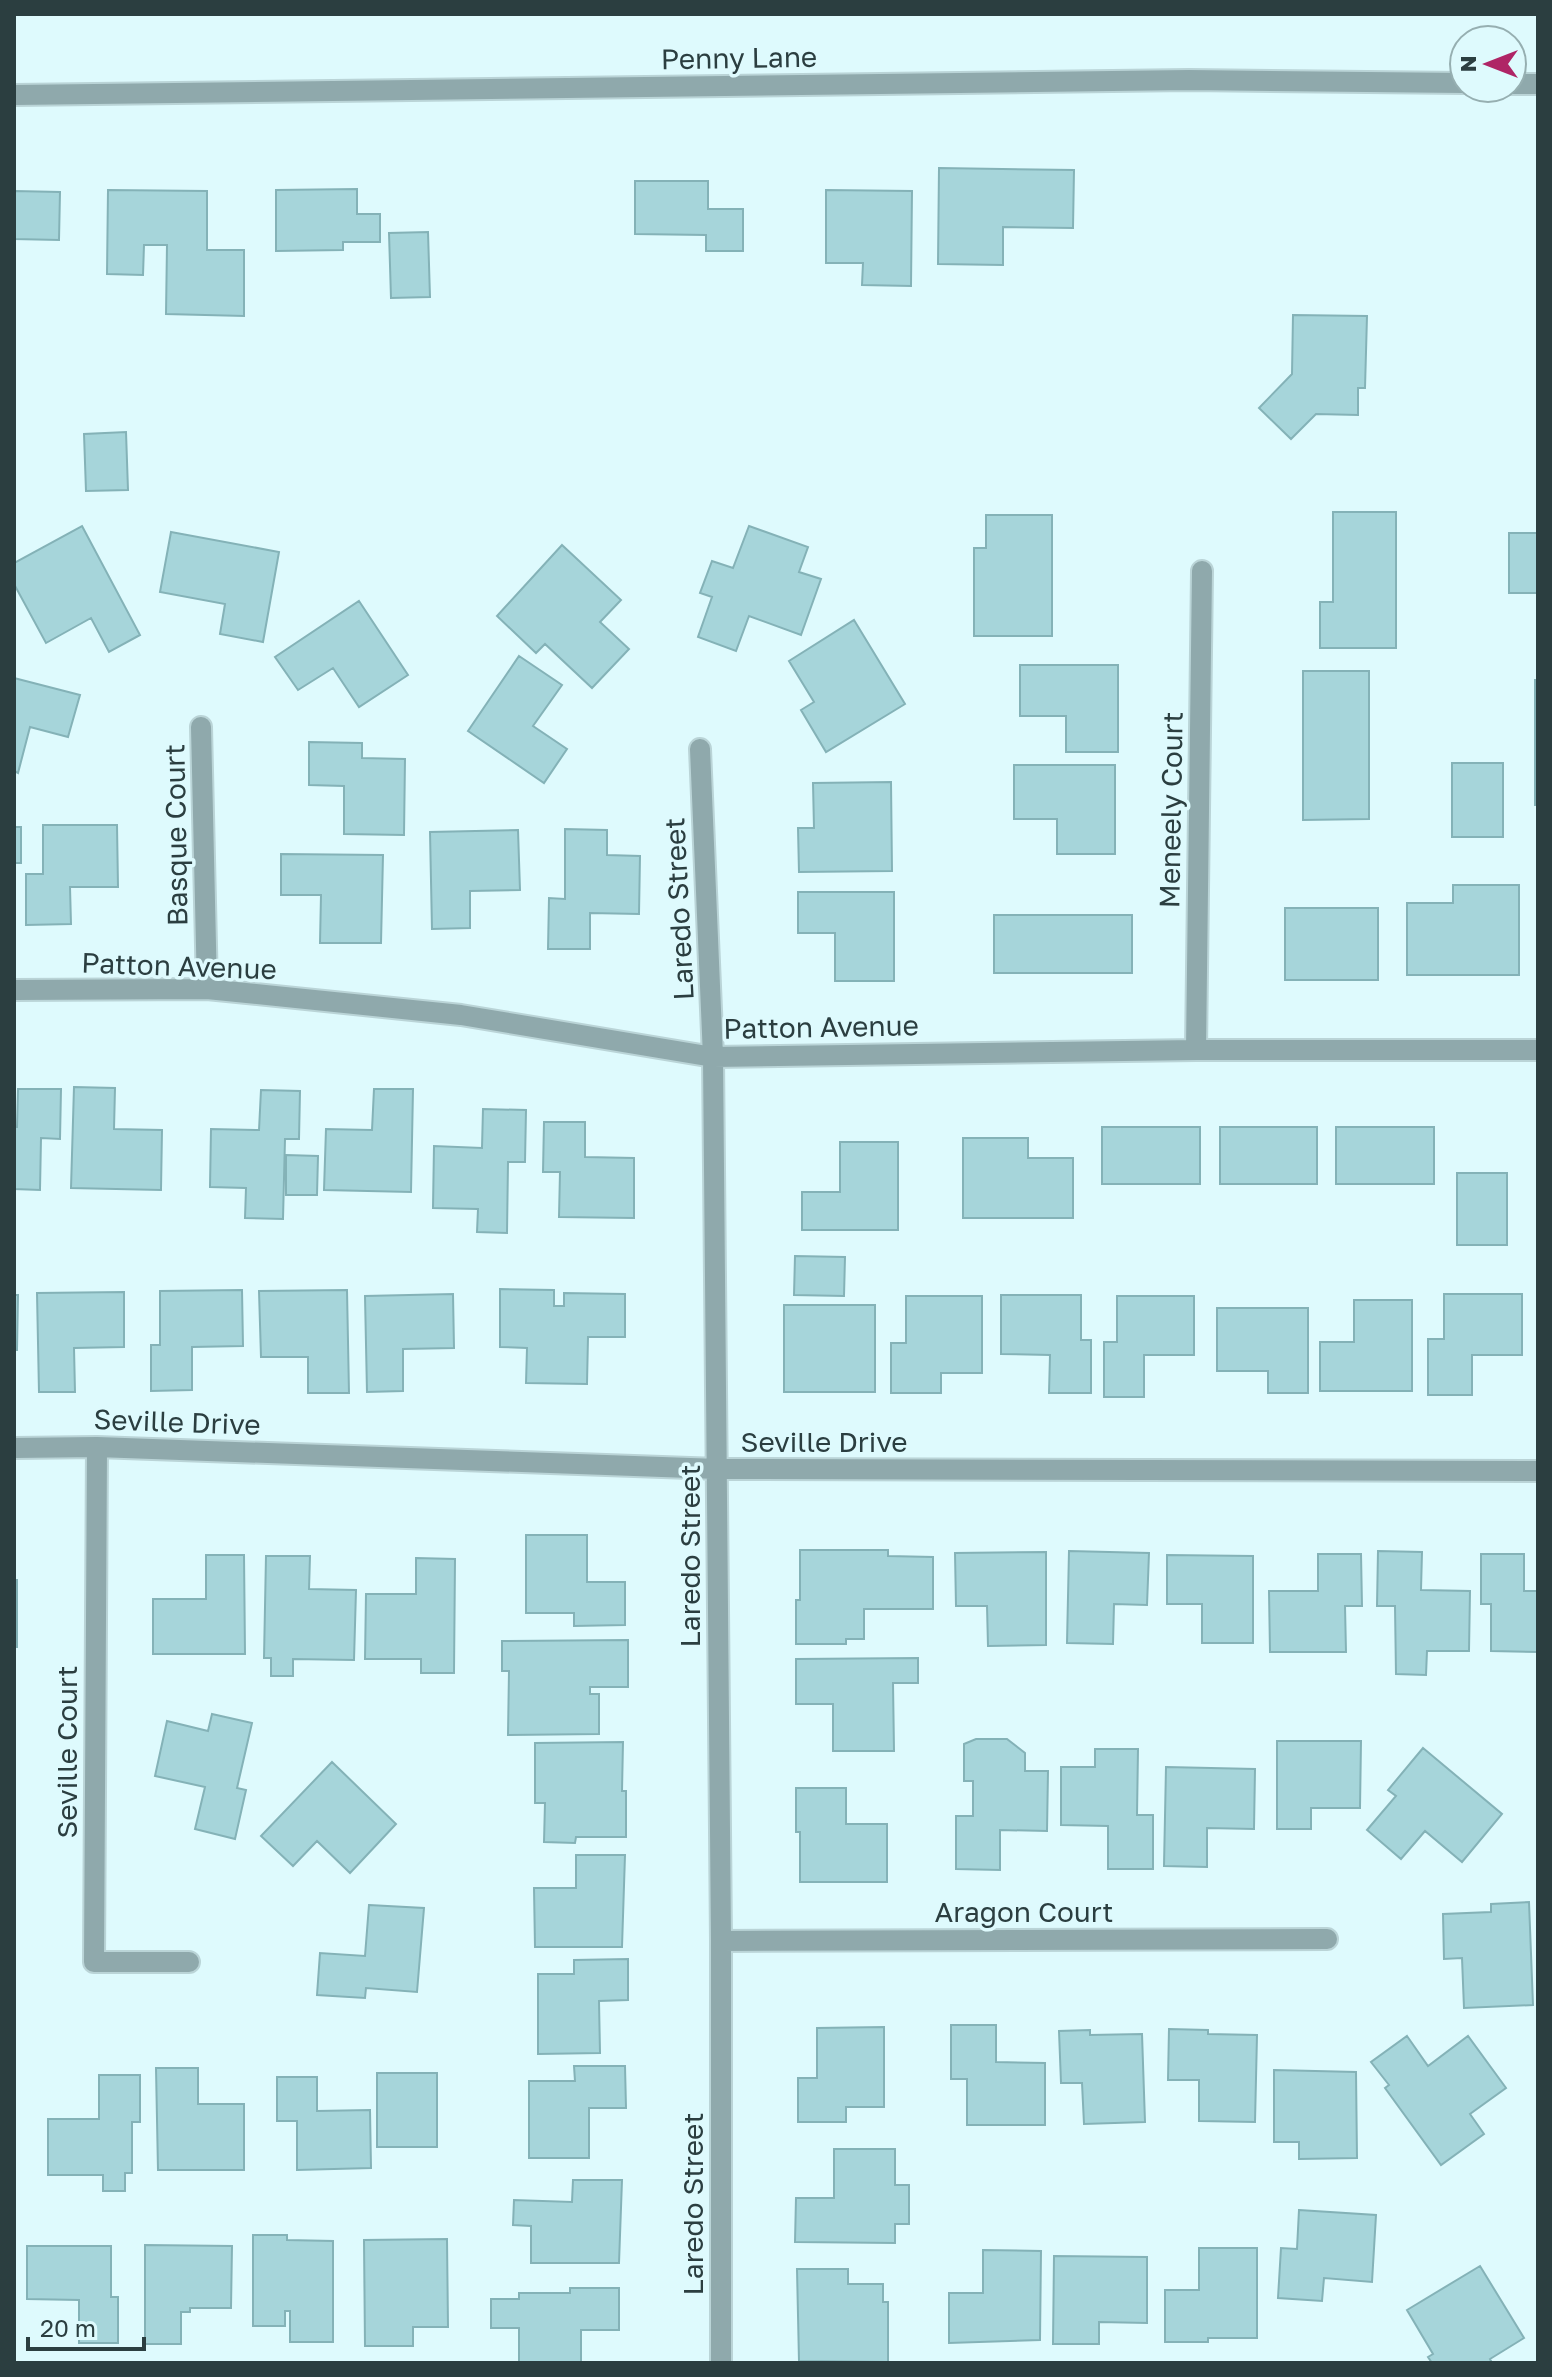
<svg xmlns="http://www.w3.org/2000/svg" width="1552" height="2377" font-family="'Golos Text',sans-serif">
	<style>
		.building { fill: #a6d5da; stroke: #84b2b7; stroke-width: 2 }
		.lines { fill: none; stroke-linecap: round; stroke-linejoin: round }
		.street-casing { stroke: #bad4d7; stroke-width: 24 }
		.street { stroke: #8fa9ac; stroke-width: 20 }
		.labels { text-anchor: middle; stroke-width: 7; stroke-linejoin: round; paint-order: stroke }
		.street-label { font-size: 28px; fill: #2b3e40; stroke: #defafd }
	</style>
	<rect width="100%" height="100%" fill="#defafd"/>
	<path class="building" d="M939,168l135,2 -1,58 -70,-1v38l-65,-1z
		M635,181h73v28h35v42h-37v-16l-71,-1z
		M357,189v25h23v28h-37v8l-67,1v-61z
		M108,190l99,1v59h37v66l-78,-2 1,-69h-23l-1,30 -36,-1z
		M826,190l86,1 -1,95 -49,-1 1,-22h-37z
		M14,191l46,1 -1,48 -45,-1z
		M428,232l2,65 -39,1 -2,-65z
		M1293,315l74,1 -2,72h-7v27l-42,-1 -25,25 -32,-31 33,-34z
		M126,432l2,58 -42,1 -2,-57z
		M1333,512h63v136h-76v-46h13z
		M986,515h66v121h-78v-88h12z
		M82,526l58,109 -31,17 -18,-34 -45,25 -32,-59v-21z
		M749,526l59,21 -9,25 22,7 -20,56 -52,-19 -13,35 -38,-14 14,-40 -12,-4 12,-32 21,7z
		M171,532l108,20 -16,90 -43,-8 5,-30 -65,-12z
		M1509,533h29v60h-29z
		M562,545l59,55 -21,22 29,27 -37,39 -47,-44 -9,9 -39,-37z
		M359,601l49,74 -49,32 -26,-39 -35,22 -23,-33z
		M854,620l51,84 -79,48 -25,-42 13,-8 -25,-41z
		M519,656l43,29 -29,41 34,23 -23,34 -76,-52z
		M1020,665h98v87h-52v-36h-46z
		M1303,671h66v148l-66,1z
		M14,678l66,17 -12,42 -38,-10 -12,46 -4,-2z
		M1535,680h3v125h-3z
		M309,742l53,1v15l43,1 -1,76 -60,-1v-48l-35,-1z
		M1452,763h51v74h-51z
		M1014,765h101v89h-58v-35h-43z
		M891,782l1,89 -93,1 -1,-44h16l-1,-45z
		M43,825h74l1,62h-48l1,37 -45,1v-51h17z
		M14,827h7v36h-7z
		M565,829l42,1v25l33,1 -1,58 -49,-1v36h-42l1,-51 16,1z
		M518,830l2,60 -50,1v37l-38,1 -2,-97z
		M281,854l102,1 -2,88h-61l1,-48h-40z
		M1453,885h66v90h-112v-72h46z
		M798,892h96v89h-59v-48h-37z
		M1285,908h93v72h-93z
		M994,915h138v58h-138z
		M74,1087l41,1 -1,41 48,1 -1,60 -90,-2z
		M18,1089h43l-1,50 -19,-1 -1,52 -26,-1v-62h3z
		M374,1089h39l-2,103 -87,-2 2,-61 46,1z
		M261,1090l39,1 -1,48h-14l-2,80 -38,-1 1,-30 -36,-1 1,-58 48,1z
		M483,1109l43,1 -1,52h-17l-1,71 -30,-1 1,-23 -45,-1 1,-62 48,2z
		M544,1122h41v35l49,1v60l-75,-1 1,-45h-17z
		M1102,1127h98v57h-98z
		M1220,1127h97v57h-97z
		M1336,1127h98v57h-98z
		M963,1138h65v20h45v60h-110z
		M840,1142h58v88h-96v-38h38z
		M286,1155l32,1 -1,39h-31z
		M1457,1173h50v72h-50z
		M795,1256l50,1 -1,39 -50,-1z
		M500,1289l54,1v16h10v-13l61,1v43h-37l-1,47 -61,-1 1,-35 -27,-1z
		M242,1290l1,56 -51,1v43l-41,1v-46h9v-54z
		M347,1290l2,103h-41v-36h-47l-2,-66z
		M124,1292v55l-50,1 1,44h-36l-2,-99z
		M453,1294l1,54 -51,1v42l-36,1 -2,-96z
		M1444,1294h78v61h-50v40h-44v-56h16z
		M14,1295h4l-1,55h-3z
		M1001,1295h80v45h10v53h-42l1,-38 -49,-1z
		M906,1296h76v77h-41v20h-50v-50h15z
		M1117,1296h77v59h-50v42h-40v-55h13z
		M1354,1300h58v91h-92v-49h34z
		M784,1305h91v87h-91z
		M1217,1308h91v85h-40v-22h-51z
		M526,1535h61v47h38v43l-51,1v-13h-48z
		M800,1550h88v6l45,1v52h-69v30h-18v5h-50v-44h4z
		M1069,1551l80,2 -2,52 -33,-1 -1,40 -46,-1z
		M1378,1551l44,1 -1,38 49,1 -1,60h-42l-1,24 -30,-1 -1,-68h-18z
		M1046,1552v93l-58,1 -1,-40h-31l-1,-53z
		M1318,1554h43l1,52h-17l1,46h-76l-1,-61h49z
		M1481,1554h43v37h14v61l-47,-1v-47h-10z
		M206,1555h38l1,99h-92v-55h53z
		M1167,1555l86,1v87h-51v-39h-35z
		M266,1556h44l-1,33 47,1 -2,70 -61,-1v17h-22v-18h-7z
		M416,1558l39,1 -1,114h-33v-14h-56l1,-65h50z
		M14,1580h3v67h-3z
		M628,1640v47h-38v7h9v40l-91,1 1,-64h-7v-30z
		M918,1658v25h-25l1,68h-61v-47h-37v-45z
		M212,1714l40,9 -15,65 9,2 -11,49 -40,-10 10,-42 -50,-11 12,-55 41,10z
		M976,1739h31l18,14v18h23l-1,60 -47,-1v40l-44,-1v-53h17v-35h-9v-37z
		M1277,1741h84l-1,67h-49v21h-34z
		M623,1742l-1,49h4v46h-50l-1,6 -31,-1 1,-39h-10v-60z
		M1423,1748l79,66 -40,48 -37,-31 -24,28 -34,-29 29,-34 -8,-6z
		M1095,1749h43l-1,66h16v54h-45v-43l-47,-1v-58h34z
		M332,1762l64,62 -46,49 -33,-32 -24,25 -32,-30z
		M1166,1767l89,2 -1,60 -47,-1v39l-43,-1z
		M796,1788h50v36h41v58h-87v-50h-4z
		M576,1855h49l-3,92h-87l-1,-59h42z
		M1529,1902l4,103 -69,3 -2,-50 -18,1 -1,-45 48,-2v-8z
		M369,1905l55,3 -7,84 -51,-4 -1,10 -48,-3 3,-42 45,3z
		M628,1959v41l-29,1 1,52 -62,1v-80h36v-14z
		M951,2025h45v37l49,1v62h-78v-46h-16z
		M884,2027v80h-38v15h-48v-44h19v-50z
		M1169,2029l39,1v4l49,1 -2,87 -56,-1v-41h-31z
		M1090,2030v5l52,-1 3,88 -61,2 -2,-41h-21l-2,-52z
		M1407,2036l21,30 40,-30 38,52 -36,26 14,20 -43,31 -56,-77 4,-3 -18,-23z
		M574,2066h51l1,42h-37v50h-60v-77h46z
		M156,2068h42v36h46v66h-86z
		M1274,2070l82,2 1,86 -58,1v-17h-25z
		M377,2073h60v74h-60z
		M99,2075h41v47h-8v51h-7v18h-22v-16h-55v-56h51z
		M277,2077h40v34l53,-1 1,58 -74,2v-49h-20z
		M834,2149h61v36h14v39h-14v19l-100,-1 1,-44h38z
		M573,2180h49l-3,83h-88v-37l-18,-1 1,-25 58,2z
		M1299,2210l77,5 -4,67 -48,-4 -2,23 -44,-3 3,-50 16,1z
		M253,2235h34v5l46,1v101h-43v-31h-5v15h-32z
		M447,2239l1,88h-35v19h-48l-1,-106z
		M145,2245l87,1 -1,62h-41v4h-9v32h-36z
		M27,2246h84v51h7v46h-39v-43l-52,-1z
		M1199,2248h58v90h-49v4h-43v-52h34z
		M983,2250l58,1 -1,89 -91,3v-50h34z
		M1054,2256l93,1v66l-48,-1v22h-46z
		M1480,2266l44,72 -34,21 2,4h-60l-4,-6 5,-3 -26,-44z
		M797,2269h51v15h35v18h5v60l-89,-1z
		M570,2288h49v42h-38v33h-62v-35h-28v-29h28v-6h51z"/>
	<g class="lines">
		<g class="street-casing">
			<path id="street" d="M1512,84h26
				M14,95l1175,-15 275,3
				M201,727l6,262
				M700,749l13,308 8,884v422
				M14,990l193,-1 254,26 252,42 483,-7h342
				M1196,1050l6,-479
				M97,1447l-3,515h95
				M14,1448l83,-1 621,22 820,2
				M721,1941l606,-2"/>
		</g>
		<use href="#street" class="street"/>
	</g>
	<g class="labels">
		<g class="street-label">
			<text transform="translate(739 58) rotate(-1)" y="10">Penny Lane</text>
			<text transform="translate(1171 810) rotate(-89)" y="10">Meneely Court</text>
			<text transform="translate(176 835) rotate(-91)" y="10">Basque Court</text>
			<text transform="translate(679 909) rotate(-93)" y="10">Laredo Street</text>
			<text transform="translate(179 966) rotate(2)" y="10">Patton Avenue</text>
			<text transform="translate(821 1027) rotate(-1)" y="10">Patton Avenue</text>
			<text transform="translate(177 1422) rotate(2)" y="10">Seville Drive</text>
			<text x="824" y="1452">Seville Drive</text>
			<text transform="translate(690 1556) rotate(-90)" y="10">Laredo Street</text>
			<text transform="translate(67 1752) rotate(-90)" y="10">Seville Court</text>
			<text x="1024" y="1922">Aragon Court</text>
			<text transform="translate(693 2204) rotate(-90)" y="10">Laredo Street</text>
		</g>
	</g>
	<rect width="1552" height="2377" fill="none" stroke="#2b3e40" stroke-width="32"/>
	<g transform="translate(1488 64) rotate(270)"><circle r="38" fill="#defafd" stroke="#96afb1" stroke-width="2"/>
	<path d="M0-6L14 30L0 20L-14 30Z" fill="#af2566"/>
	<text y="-12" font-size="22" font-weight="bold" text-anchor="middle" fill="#2b3e40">N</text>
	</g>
	<path d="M28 2337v12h116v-12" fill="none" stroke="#2b3e40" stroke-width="4"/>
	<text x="40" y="2337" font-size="24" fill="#2b3e40" stroke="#defafd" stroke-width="6" paint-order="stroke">20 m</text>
</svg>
